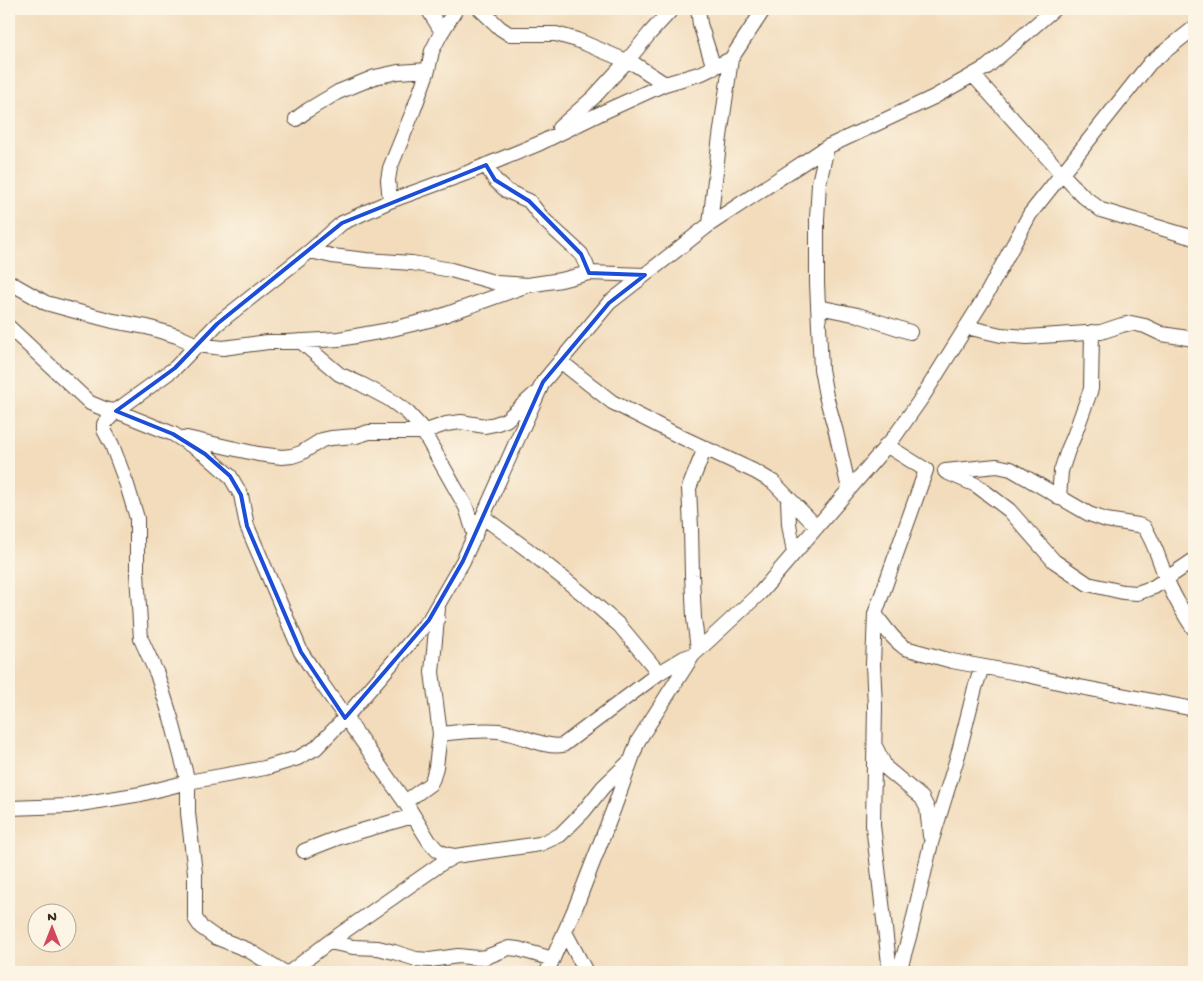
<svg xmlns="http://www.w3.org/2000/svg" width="1203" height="981" font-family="'Gochi Hand',sans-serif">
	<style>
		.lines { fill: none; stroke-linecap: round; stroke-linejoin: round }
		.street-casing { stroke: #564536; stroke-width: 16 }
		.street { stroke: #fff; stroke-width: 14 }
		.marked { fill: none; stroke: #1d4ed8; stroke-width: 4; stroke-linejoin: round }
	</style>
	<rect width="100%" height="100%" fill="#fcf5e5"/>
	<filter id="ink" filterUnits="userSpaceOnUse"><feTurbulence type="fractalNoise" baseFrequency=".02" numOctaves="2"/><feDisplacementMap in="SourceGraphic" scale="10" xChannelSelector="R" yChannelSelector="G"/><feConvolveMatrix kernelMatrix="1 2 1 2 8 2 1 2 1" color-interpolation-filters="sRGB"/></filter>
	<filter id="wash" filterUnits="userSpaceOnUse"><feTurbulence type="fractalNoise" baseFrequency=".0096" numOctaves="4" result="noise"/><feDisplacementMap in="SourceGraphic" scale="20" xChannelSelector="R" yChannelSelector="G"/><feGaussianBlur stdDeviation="1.12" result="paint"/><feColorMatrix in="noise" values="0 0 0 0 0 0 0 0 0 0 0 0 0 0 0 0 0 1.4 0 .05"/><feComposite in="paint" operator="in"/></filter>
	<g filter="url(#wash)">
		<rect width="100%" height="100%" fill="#f2dcbc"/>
	</g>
	<g filter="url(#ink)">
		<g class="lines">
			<g class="street-casing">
				<path id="street" d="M428,9l14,23
					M480,9l20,19 9,6h47l21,6 59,25 29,19
					M698,9l2,15 14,44
					M973,75l89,99 21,22 18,14 93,28
					M296,119l12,-9 30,-18 37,-15 23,-5 30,-2
					M559,128l35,-31 33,-36 23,-28 22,-24
					M827,147l-8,36 -2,36v64l4,86 5,27 10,36 13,57
					M486,165l9,15 12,11 22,10 14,18 38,35 5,10 3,9
					M390,201l-2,-21 2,-12 24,-59 14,-39 4,-19 8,-16 16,-26
					M710,224l9,-80 12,-85 33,-50
					M310,251l22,5 34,4 46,3 39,7 46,13 31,2 33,-5 28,-7 56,2
					M9,282l37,21 29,8 38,10 34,6 30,9 20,9 26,3 45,-6h19l52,-3 45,-8 49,-12 95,-34
					M818,307l40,8 52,17
					M9,327l81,76 17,7 9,1 57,23 32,20 25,22 11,19 6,31 54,126 21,32 83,118 24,39 8,9 8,4 10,2
					M966,327l35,8 26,2 74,-5 21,-7 9,-2 14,3 17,8 32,5
					M300,341l39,33 22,10 28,15 18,13 13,14 46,81 9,29
					M560,361l52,41 67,34 77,36 17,10 44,45
					M187,438l71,16 24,3 10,-1 9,-3 21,-13 9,-2 25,-2 13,-4h54l23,-8 15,-2 24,4 10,-2 11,-4 29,-26
					M886,445l40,25 -51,144 -2,50 2,42 -2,119 17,147
					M945,471l52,-5 14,3 78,45 17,6 32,5 6,2c11,16 15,33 22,51 6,15 19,38 28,51
					M946,472l30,13 33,25 45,51 34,23 35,8 14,1 17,-6 40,-27
					M1059,498l2,-27 7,-21 6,-14 17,-47 1,-57
					M788,499l1,25 5,29
					M483,517l45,33 55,44 37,32 39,47
					M875,614c9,12 17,25 30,34l47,13 71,13 57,13 114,22
					M698,649l-4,-31 -2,-43 -1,-47 -2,-40 16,-40
					M440,734c20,-2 39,-5 59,-3 19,2 46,18 64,14l96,-72 25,-15 9,-3
					M876,748l10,20 36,30 5,10 3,28
					M405,802l25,-18 3,-6 3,-11 4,-33 -8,-62 2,-21 4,-43
					M9,808l59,-2 73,-12 47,-12 77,-14 33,-10 18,-10 29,-30 84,-98 34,-59 80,-179 66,-79 101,-79 117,-77 107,-50 53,-30 67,-58
					M304,851l36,-14 73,-21
					M565,932l21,40
					M329,942l24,5 25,1 16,4 22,7 14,1 28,-4 20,2 8,-1 23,-9 9,1 35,10
					M284,972l-36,-22 -33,-13 -14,-10 -6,-9v-45l-7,-60v-31l-17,-64 -14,-44 -16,-35 -4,-66v-55l-10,-33 -15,-40 -8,-15v-6l12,-13 59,-43 42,-44 93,-73 32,-28 48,-22 77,-28 71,-29 61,-30 66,-30 37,-11 29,-14
					M290,972l39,-30 113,-79 13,-7 85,-12 20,-9 24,-24 19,-24 26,-25
					M547,972l29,-66 38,-98 24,-67 55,-86 67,-62 135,-157 28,-40 62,-99 45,-83 120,-151 44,-35
					M899,972l12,-42 20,-87 27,-88 17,-67 7,-21"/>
			</g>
			<use href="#street" class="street"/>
		</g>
	</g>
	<path class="marked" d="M486,165l9,15 34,21 52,53 8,19 56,2 -36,28 -66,79 -80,179 -34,59 -84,98 -44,-66 -54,-126 -6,-31 -11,-19 -25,-22 -32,-20 -57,-23 59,-43 42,-44 125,-101z"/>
	<rect width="1203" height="981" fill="none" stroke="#fcf5e5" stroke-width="30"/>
	<g transform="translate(52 928)"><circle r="24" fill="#fcf5e5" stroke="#afa495"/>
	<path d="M0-4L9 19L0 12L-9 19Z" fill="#d1495b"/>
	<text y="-8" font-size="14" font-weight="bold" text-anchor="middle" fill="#3b2a1e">N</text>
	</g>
</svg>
